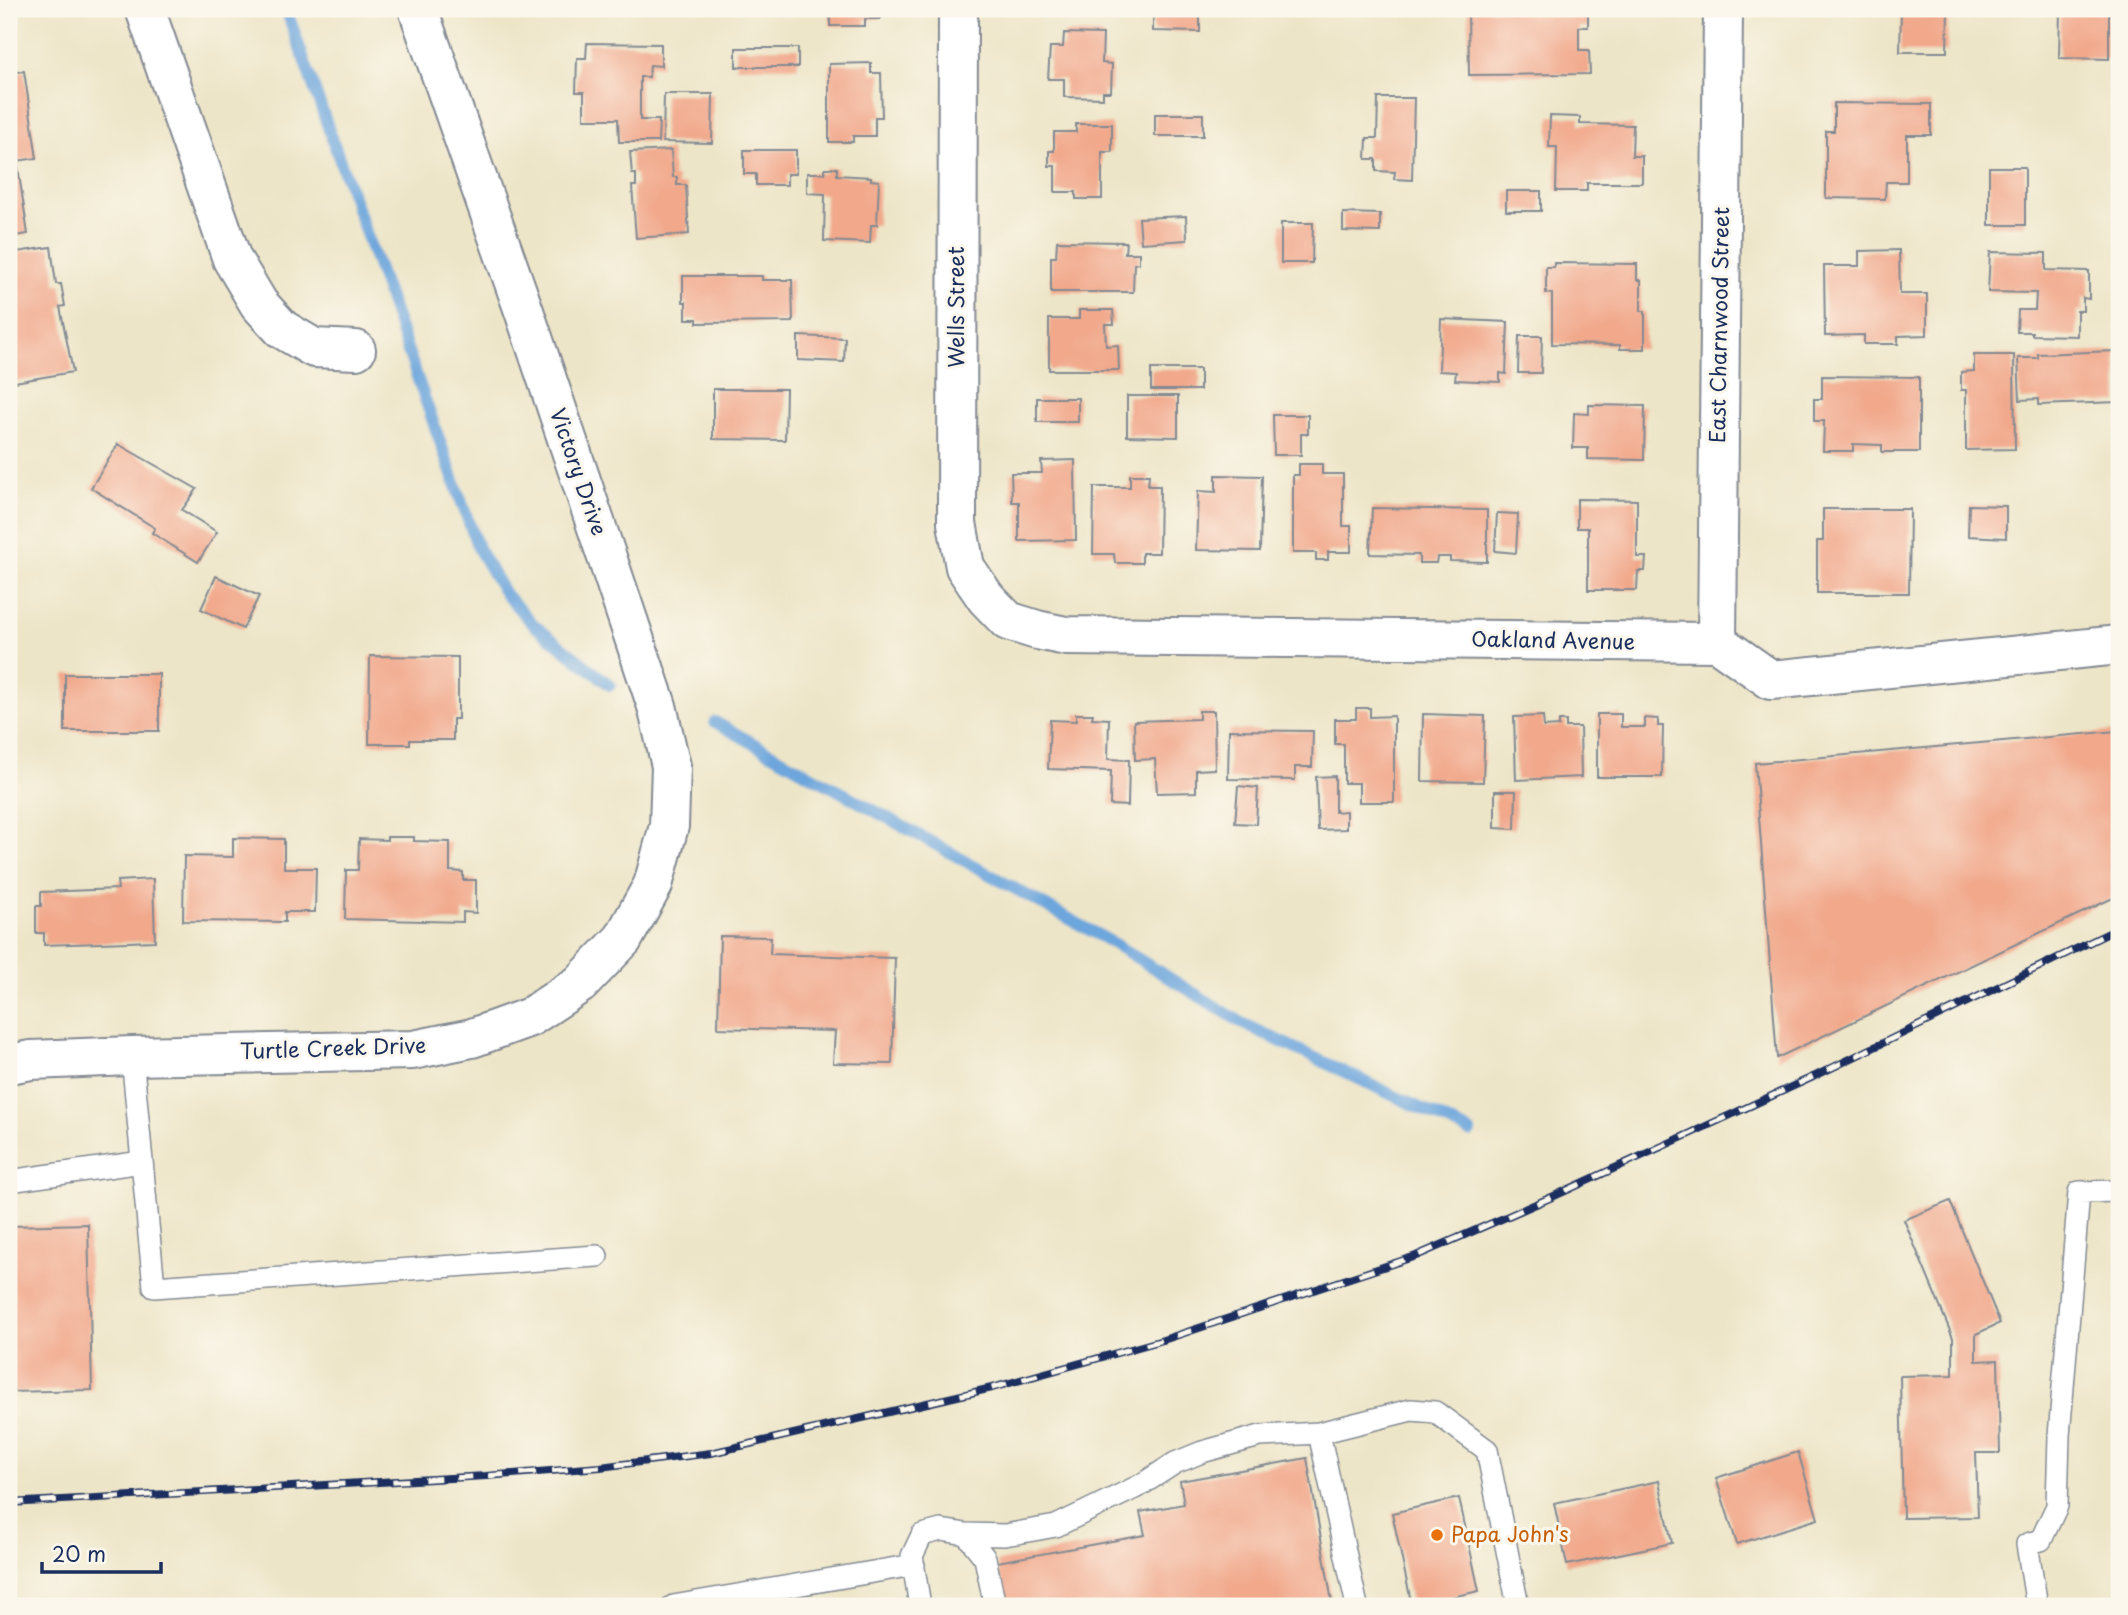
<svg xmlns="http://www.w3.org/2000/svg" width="2128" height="1615" font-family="'Playpen Sans',sans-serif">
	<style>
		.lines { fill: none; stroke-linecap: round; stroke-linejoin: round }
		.stream { stroke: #6da6dc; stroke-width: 12 }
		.building { fill: #f1a88b }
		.lane-casing { stroke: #848a92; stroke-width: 24 }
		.street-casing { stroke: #848a92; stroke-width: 42 }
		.lane { stroke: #fff; stroke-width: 21 }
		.street { stroke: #fff; stroke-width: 38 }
		.rail-casing { stroke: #1b2f5e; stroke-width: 8 }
		.rail { stroke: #fbf7ec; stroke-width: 5; stroke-dasharray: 16; stroke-linecap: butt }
		.food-dot { fill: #e8710a; stroke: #fbf7ec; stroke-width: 2.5 }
		.labels { text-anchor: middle; stroke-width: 6; stroke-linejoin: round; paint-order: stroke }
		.street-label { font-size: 21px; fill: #1b2f5e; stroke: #fbf7ec }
		.food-label { font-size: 21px; fill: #c56008; stroke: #fbf7ec; text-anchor: start }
	</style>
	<rect width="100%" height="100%" fill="#fbf7ec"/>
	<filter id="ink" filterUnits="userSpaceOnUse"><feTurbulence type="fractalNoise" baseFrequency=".0143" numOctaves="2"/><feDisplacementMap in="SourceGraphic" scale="14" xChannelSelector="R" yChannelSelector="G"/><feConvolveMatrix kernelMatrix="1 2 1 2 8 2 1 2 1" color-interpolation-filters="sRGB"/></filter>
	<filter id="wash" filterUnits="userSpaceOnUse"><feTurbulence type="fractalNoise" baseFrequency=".00686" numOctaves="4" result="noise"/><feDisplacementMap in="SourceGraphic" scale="28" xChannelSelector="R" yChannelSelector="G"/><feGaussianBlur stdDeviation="1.57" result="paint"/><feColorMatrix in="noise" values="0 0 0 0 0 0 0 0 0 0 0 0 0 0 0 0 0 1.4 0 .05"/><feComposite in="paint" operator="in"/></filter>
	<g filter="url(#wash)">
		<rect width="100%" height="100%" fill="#ede5c7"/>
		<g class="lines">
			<path class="stream" d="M286,9l192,539 27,46 30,32 75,59
				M715,722l396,220 133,82 226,108"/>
		</g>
		<g id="blocks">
			<path class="building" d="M545,9h61v4h-61z
				M830,9h50v10h-15v7h-35z
				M1153,9l47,1v22l-47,-1z
				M1468,9h120v18h-9v23h10l1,24 -121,1z
				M1901,9h47l-1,43h-47z
				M2060,9h49v50l-50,-1z
				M1064,33l39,1 -1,29 10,1 -1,28h-8v6l-39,-1v-18h-16l2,-32h13z
				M587,43l74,1v22l-11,-1 -1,12h-9v43h19l-1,22h-39l-1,-23h-34v-27h-8l1,-34h9z
				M736,48h62v19h-62z
				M871,63v10h10l1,44h-7v19h-22v6h-24v-78z
				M24,71l13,87 -20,3 11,73 -19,3v-164z
				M664,94h49l-1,49 -49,-1z
				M1378,98h36l-2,82 -18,-1 1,-7 -19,-1v-12h-10l1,-21h10z
				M1834,103l97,1v31h-24v47h-21l-1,17 -59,-1v-67h8z
				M1155,114h48v22h-48z
				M1550,116l30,1v7l53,1 -1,31h10v27h-55v8h-31l1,-44h-8z
				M1076,124h36v28h-10v47h-26v-7h-21v-26h-6v-15h5v-19h22z
				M671,150l2,27h4v8h9l3,49 -53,4 -4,-52h4v-12h-4l-2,-22z
				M744,150h52v24h-9v11h-31v-11h-12z
				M1989,167h36v58h-36z
				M825,168h12v7l34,2v3l8,1 -2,44h-6l-1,18 -46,-2 1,-47 -18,-1v-20h18z
				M1506,191h35v20h-35z
				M1343,213l37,1v18l-37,-1z
				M1186,216l1,24 -46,3 -2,-25z
				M1281,223h32l-1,40h-31z
				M1057,241l69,1 -1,11h14v10l-5,1 -1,28h-82v-35h5z
				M51,247l5,37h5l4,22 -5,1 13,65 -64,11v-130z
				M1899,250l1,44h27v41l-29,1v8h-34v-9l-39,1 -1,-70h35v-15z
				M1990,252l56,1v17l43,1v28l-6,-1v13h-6v25l-45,-1v-3h-15l1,-22h17l1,-17 -48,-1z
				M1554,263l83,1v16h4v31h4v38h-25v-4l-68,-1v-50l-6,-1v-26h8z
				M683,276h79v4h30l1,42 -96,1v-4h-11v-17h-3z
				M1079,310h34l1,14h-9l1,22 12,-1 1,25h-70v-51h30z
				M1441,319l67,3 -2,52 -6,-1v9l-45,-2 1,-8 -17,-1z
				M798,336l47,2 -1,24 -46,-2z
				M1519,336h23l-1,37h-23z
				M2116,351l2,51 -79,3v-6l-19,1 -2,-42h20v-4z
				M1974,355h40l1,94 -49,1v-60h-5v-18l13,-1z
				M1151,369h49v21h-49z
				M1822,376l97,1v75h-37v-7l-29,-1v7h-30l1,-30h-10v-22h8z
				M713,389h73l-1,51 -72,-1z
				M1127,396h51v41l-51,-1z
				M1037,398h41v24h-41z
				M1589,405l56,1 -1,54 -56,-1v-11h-15l1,-35 15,1z
				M1273,415h35v19h-7v21h-27z
				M118,444l79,45 -15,21 35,22 -19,30 -46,-29 3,-5 -64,-40z
				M1075,460l1,80 -57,1v-39h-7l-1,-29h31l-1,-12z
				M1299,464h23v10h21v52h8v26h-23v8h-12v-7h-23v-78h6z
				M1130,475h19l-1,11h12l-1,67h-17v10h-27l-1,-9h-21l1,-67h36z
				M1216,475l46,1 -2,75 -64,-1 2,-59 18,1z
				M1577,499l60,1v57h9l-1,14h-7l-1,19h-49v-62h-11z
				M1969,505l37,1v32l-38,-2z
				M1372,508l115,2v52l-37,-1v-4h-13l-1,6h-17v-8l-49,-1z
				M1823,509h87l-1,84h-92v-52h6z
				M1497,513l21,1 -2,39 -21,-2z
				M216,576l43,20 -16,33 -42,-20z
				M370,656l88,1v62h-5v21h-43v4h-41z
				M65,674h94v57h-94z
				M1356,708h14v9l24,-1v86h-35v-19h-15v-39h-9v-25h21z
				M1199,711h15l1,58 -19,1v22l-39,1 -2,-34 -20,1 -1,-39 65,-2z
				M1076,714h17l-1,4 17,1 -1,40 21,1 -1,46 -18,-1 1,-34 -63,-2 2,-49 26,1z
				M1423,714l62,2 -2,66 -61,-1z
				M1597,714h24v13h24v-9l13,1v7h5l-1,51h-65z
				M1543,716l1,11 15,-1v-5h7v6h14l1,50 -65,3 -2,-63z
				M1229,730l84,1 -1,36h-17v13l-67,-1z
				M2116,731l3,50v114l-342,163 -22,-295z
				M1335,776v36l11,-1v18l-28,1 -2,-53z
				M1238,786l20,2 -2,36 -21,-1z
				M1495,791h21l-1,38 -20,-1z
				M387,837h27v4l36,1v29l13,1v8h13v33l-13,-1v10l-118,-3 1,-49h12l1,-31 28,1z
				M233,838l51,1v29h32l-1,44h-30v10l-102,-1 1,-65 49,1z
				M153,879l2,62 -111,4v-12h-8v-27h5v-14l77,-3 -1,-8z
				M720,936l51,1 -1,17 125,4 -3,106 -59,-1 2,-32 -117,-3z
				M1950,1201l50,122 -24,11v27l22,-1 2,93h-24l2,64 -75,1 -3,-142 53,-1v-37l-49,-118z
				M88,1224l4,166 -83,2v-166z
				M1798,1452l20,67 -81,25 -21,-66z
				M1307,1458l25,144 -25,4h-302l-8,-44 148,-27 -5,-23 44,-8 -4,-23z
				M1659,1481l13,62 -105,22 -13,-62z
				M1459,1498l20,93 -67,15 -20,-93z"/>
		</g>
	</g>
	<g filter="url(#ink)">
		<use href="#blocks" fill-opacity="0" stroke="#848a92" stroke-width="2"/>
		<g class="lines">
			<g class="lane-casing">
				<path id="lane" d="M132,1056l22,231 443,-31
					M9,1181l133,-19
					M966,1534l39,1 51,-9 85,-41 34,-22 27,-11 58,-16 59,-3
					M673,1606l241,-41
					M920,1606l-8,-50 10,-21 19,-5 25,4 19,24 10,48
					M1357,1606l-38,-173 92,-23 24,2 52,38 31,156
					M2037,1606l-10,-62 14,-4 16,-34 2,-70 20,-244 40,-1"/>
			</g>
			<g class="street-casing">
				<path id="street" d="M145,9l87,250 27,45 23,25 32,19 42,2
					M958,9l-1,514 8,44 21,31 22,23 29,9 29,6 651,6 54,38 348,-35
					M1717,642l6,-633
					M9,1064l22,-4 101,-4 281,-6 59,-12 58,-21 50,-33 43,-45 30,-54 16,-59 2,-60 -14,-60 -133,-395 -106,-302"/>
			</g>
			<use href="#lane" class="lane"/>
			<use href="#street" class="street"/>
			<g class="rail-casing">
				<path id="rail" d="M9,1503l477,-27 114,-9 111,-14 281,-65 171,-48 253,-84 136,-59 261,-120 306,-149"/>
			</g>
			<use href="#rail" class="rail"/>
		</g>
	</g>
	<circle class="food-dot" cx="1437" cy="1535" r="7"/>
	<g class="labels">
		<g class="street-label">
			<text transform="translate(957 307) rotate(-90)" y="7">Wells Street</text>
			<text transform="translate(1720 325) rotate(-89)" y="7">East Charnwood Street</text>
			<text transform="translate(578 472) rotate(71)" y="7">Victory Drive</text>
			<text transform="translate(1553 641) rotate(1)" y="7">Oakland Avenue</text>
			<text transform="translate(333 1049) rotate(-2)" y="7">Turtle Creek Drive</text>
		</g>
		<g class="food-label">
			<text x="1451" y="1542">Papa John's</text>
		</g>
	</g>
	<rect width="2128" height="1615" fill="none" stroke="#fbf7ec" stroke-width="35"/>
	<path d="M42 1562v10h119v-10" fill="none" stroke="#1b2f5e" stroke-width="3.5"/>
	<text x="52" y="1562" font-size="21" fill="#1b2f5e" stroke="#fbf7ec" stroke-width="5" paint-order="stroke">20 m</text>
</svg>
